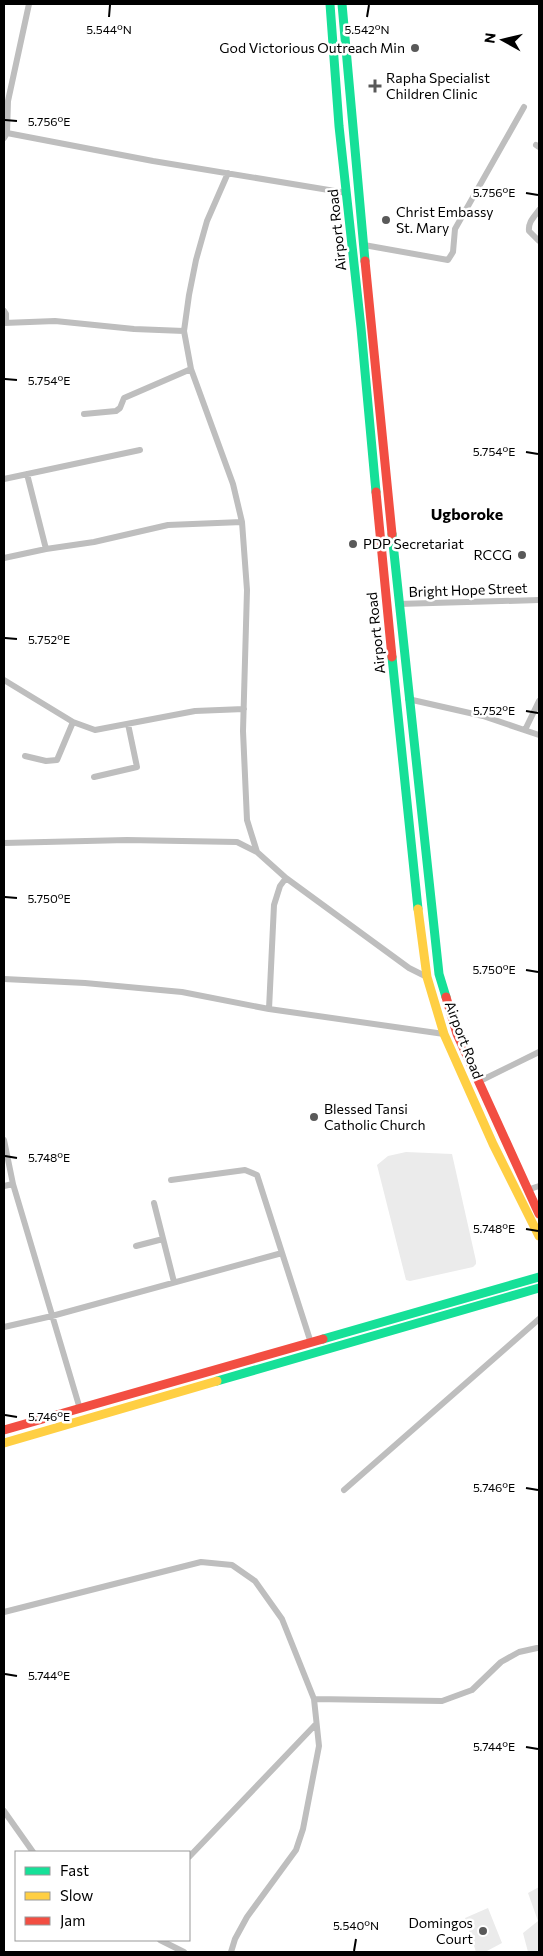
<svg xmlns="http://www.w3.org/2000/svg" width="543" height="1956" font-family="Commissioner,sans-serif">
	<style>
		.green { fill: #ebebeb }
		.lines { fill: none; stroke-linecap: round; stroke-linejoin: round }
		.street { stroke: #bebebe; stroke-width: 6 }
		.fast { stroke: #16e098; stroke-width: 9 }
		.slow { stroke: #ffcf43; stroke-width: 9 }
		.jam { stroke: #f24e42; stroke-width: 9 }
		.ticks { fill: none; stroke: #000; stroke-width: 2 }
		.poi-dot { fill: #595959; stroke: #fff; stroke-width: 2 }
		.labels { text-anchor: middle; stroke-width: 5; stroke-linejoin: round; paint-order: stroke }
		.poi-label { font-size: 14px; fill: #000; stroke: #fff; text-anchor: start }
		.street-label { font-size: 14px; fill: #000; stroke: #fff }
		.quarter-label { font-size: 16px; font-weight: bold; fill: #000; stroke: #fff }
		.ticks-label { font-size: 12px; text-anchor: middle; fill: #000; stroke: #fff; stroke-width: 5; stroke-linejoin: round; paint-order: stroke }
	</style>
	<rect width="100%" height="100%" fill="#fff"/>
	<path class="green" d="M406,1152l46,2 24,107v3l-3,3 -63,14 -4,-1 -29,-115 11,-9z
		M539,1887v65h-11l-5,-19 15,-12 -10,-28z
		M488,1908l14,35 -17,9h-9l-11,-34z"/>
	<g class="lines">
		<path class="street" d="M7,133l146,28 194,32
			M4,138l3,-5 1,-32 21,-97
			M536,145l3,2
			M228,173l-21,48 -11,39 -7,35 -5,36 7,38 42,115 9,38 5,68 -4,141 4,89 10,32 29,26 123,90 18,9
			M539,210c-5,7 -11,12 -10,21l10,10
			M364,245l84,15 5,-8 2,-23 69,-122
			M4,311l2,3v9
			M4,323l51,-2 79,8 50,2
			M84,414l32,-3 4,-3 4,-10 67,-29
			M27,474l19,75
			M4,479l136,-29
			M4,558l42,-9 48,-7 74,-17 74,-3
			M398,604l141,-4
			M4,680l69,42 22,8 100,-19 49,-2
			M408,699l75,17 56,19
			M525,730l14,-29
			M25,756l21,5 11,-1 16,-38
			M94,777l43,-10 -9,-43
			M4,843l123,-3 110,2 20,10
			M4,979l81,4 97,9 87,17 175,25
			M269,1009l5,-104 6,-19 6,-8
			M478,1082l61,-30
			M4,1140l9,44 67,225
			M171,1180l74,-10 12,5 54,168
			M4,1186l9,-2
			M527,1190l12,-4
			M154,1203l20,79
			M136,1246l27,-7
			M4,1327l48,-11 230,-63
			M344,1490l195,-171
			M4,1612l197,-50 31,3 23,16 27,38 32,80 5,47 -16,83 -7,21 -49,67 -12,22 -4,13
			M314,1699l128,2 30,-11 29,-28 18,-10 18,-4
			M4,1811l29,41
			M189,1857l127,-133
			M160,1940l24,12"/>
		<path class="fast" d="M330,4l9,122 22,202 15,164
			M342,4l23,257
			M392,534l47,440 7,23
			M392,657l26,252
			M323,1339l216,-62
			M217,1381l322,-93"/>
		<path class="slow" d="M418,909l9,68 17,57 49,110 46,92
			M4,1443l213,-62"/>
		<path class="jam" d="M365,261l27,273
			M376,492l16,165
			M446,997l11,37 82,180
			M4,1430l319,-91"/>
	</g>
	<path class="ticks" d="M109,17l1,-12M367,17l2,-12M5,120l12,1M526,193l12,2M5,379l12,1M526,452l12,2M5,638l12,1M526,711l12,2M5,897l12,1M526,970l12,2M5,1156l12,2M526,1229l12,2M5,1415l12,2M526,1488l12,2M5,1674l12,2M526,1747l12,2M354,1951l2,-12"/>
	<g class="poi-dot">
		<circle cx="415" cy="48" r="5"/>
		<path d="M372.5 78.5h5v5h5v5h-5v5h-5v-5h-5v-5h5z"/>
		<circle cx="386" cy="220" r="5"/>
		<circle cx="353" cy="544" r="5"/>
		<circle cx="522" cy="555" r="5"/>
		<circle cx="314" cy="1117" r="5"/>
		<circle cx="483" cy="1931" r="5"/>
	</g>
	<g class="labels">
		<g class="poi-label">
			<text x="405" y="53" text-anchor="end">God Victorious Outreach Min</text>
			<text x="386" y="83">Rapha Specialist<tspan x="386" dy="16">Children Clinic</tspan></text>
			<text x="396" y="217">Christ Embassy<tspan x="396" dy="16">St. Mary</tspan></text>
			<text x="363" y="549">PDP Secretariat</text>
			<text x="512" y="560" text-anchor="end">RCCG</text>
			<text x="324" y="1114">Blessed Tansi<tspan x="324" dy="16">Catholic Church</tspan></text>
			<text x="473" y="1928" text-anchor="end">Domingos<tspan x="473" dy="16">Court</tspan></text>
		</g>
		<g class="street-label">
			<text transform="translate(337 230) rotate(-96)" y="5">Airport Road</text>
			<text transform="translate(468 590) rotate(-2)" y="5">Bright Hope Street</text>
			<text transform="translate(376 633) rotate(-96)" y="5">Airport Road</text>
			<text transform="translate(464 1040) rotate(69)" y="5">Airport Road</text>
		</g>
		<g class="quarter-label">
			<text x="467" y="520">Ugboroke</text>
		</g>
	</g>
	<g class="ticks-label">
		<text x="109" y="34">5.544°N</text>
		<text x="367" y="34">5.542°N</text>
		<text x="49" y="126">5.756°E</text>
		<text x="494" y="197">5.756°E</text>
		<text x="49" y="385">5.754°E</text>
		<text x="494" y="456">5.754°E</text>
		<text x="49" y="644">5.752°E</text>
		<text x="494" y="715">5.752°E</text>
		<text x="49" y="903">5.750°E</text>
		<text x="494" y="974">5.750°E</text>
		<text x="49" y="1162">5.748°E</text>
		<text x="494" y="1233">5.748°E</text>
		<text x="49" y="1421">5.746°E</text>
		<text x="494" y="1492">5.746°E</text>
		<text x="49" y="1680">5.744°E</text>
		<text x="494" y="1751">5.744°E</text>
		<text x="356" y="1930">5.540°N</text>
	</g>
	<rect width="543" height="1956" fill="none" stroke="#000000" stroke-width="10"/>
	<rect x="15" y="1851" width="175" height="90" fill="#ffffff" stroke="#999999"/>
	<rect x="25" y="1867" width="25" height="8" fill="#16e098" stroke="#999999"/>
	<text x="60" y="1876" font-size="15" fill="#000000">Fast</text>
	<rect x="25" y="1892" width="25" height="8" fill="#ffcf43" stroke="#999999"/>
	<text x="60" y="1901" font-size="15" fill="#000000">Slow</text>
	<rect x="25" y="1917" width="25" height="8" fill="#f24e42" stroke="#999999"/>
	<text x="60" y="1926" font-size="15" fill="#000000">Jam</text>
	<g transform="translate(503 40) rotate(278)" stroke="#ffffff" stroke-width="4" paint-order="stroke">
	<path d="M0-4L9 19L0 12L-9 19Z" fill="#000000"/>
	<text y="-8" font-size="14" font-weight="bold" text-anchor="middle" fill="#000000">N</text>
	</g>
</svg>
